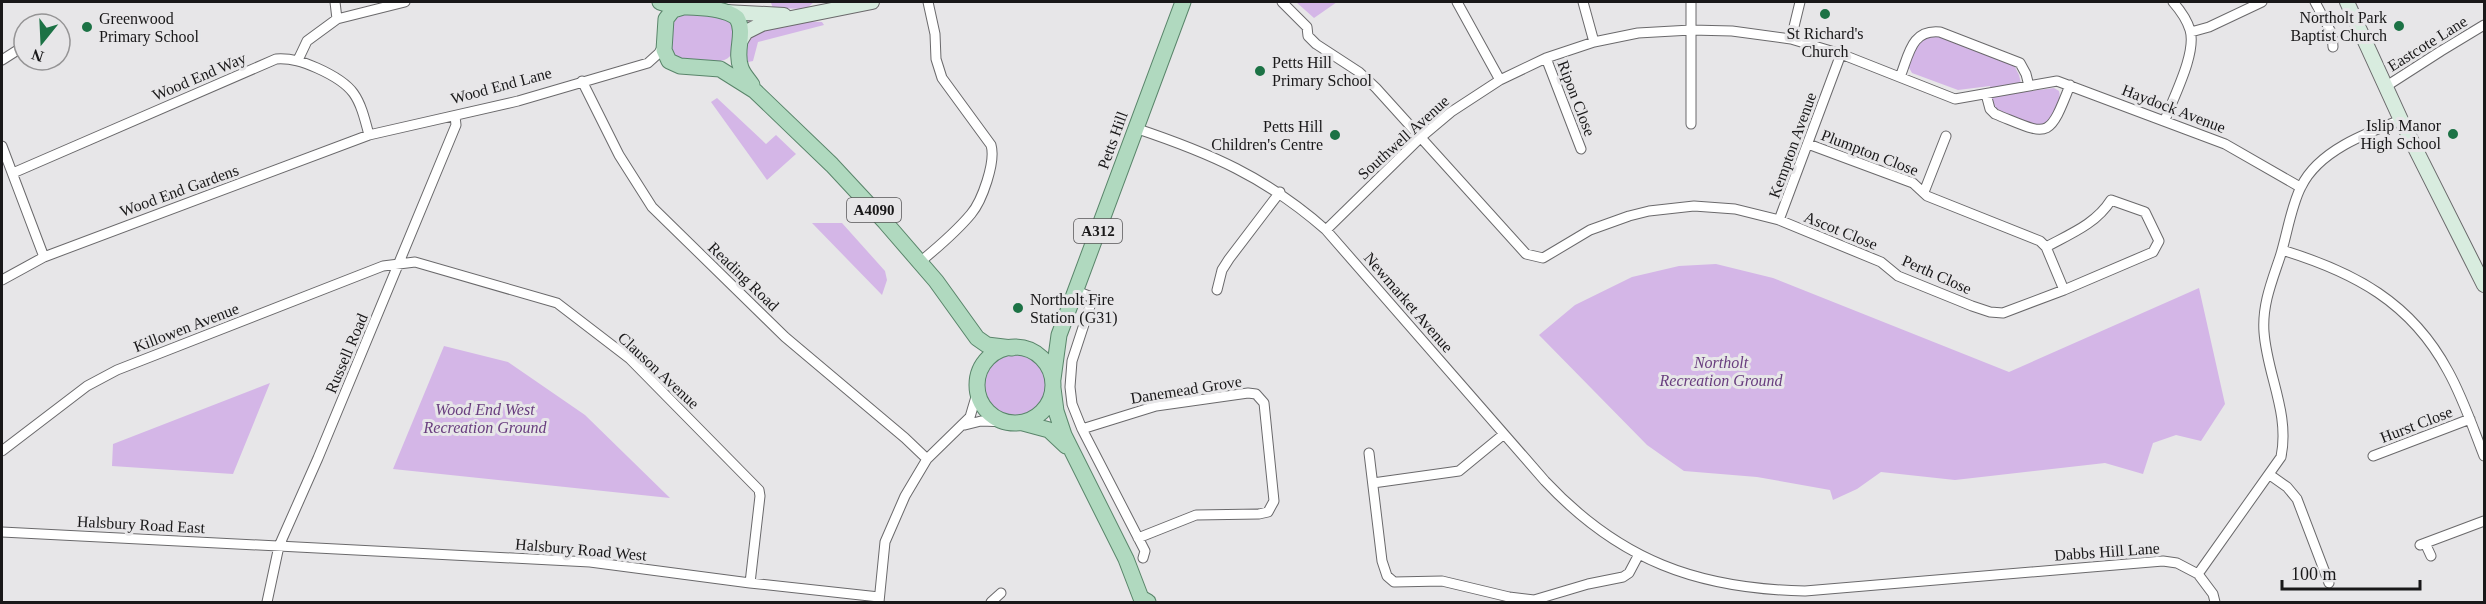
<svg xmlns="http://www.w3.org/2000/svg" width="2486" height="604" font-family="'Times New Roman',serif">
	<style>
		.green { fill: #d4b6e7 }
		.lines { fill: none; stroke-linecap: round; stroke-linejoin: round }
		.street-casing { stroke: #6a696b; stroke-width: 11 }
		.secondary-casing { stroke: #6a696b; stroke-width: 16 }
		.primary-casing { stroke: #59856a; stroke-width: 17 }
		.street { stroke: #fff; stroke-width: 9 }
		.secondary { stroke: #d8ecdf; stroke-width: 14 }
		.primary { stroke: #b0d9bf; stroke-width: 15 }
		.poi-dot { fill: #1c7245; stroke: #e7e6e8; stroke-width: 2 }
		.labels { text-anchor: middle; stroke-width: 6; stroke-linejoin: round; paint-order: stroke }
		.shield { fill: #e7e6e8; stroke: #575657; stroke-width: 1.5 }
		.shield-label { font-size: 15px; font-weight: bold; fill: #191819 }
		.poi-label { font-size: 16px; fill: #191819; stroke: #e7e6e8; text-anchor: end }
		.street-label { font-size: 16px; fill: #191819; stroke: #e7e6e8 }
		.park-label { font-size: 16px; font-style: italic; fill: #683d7e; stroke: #e7e6e8 }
	</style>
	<rect width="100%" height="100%" fill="#e7e6e8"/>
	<path class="green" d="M778,2h36l-8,7 -33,-1 -2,-5z
		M1296,2h41l-23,16z
		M687,14c11,1 42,-1 46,12 3,8 -1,21 -2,29 -8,12 -44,7 -57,1 -5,-14 -6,-40 13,-42z
		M801,21l21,1 2,3 -66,17 -5,19 -5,1c-12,-47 33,-25 53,-41z
		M1925,36h12l77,29 5,10 4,17 31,-4 5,3c2,7 -1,12 -4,19 -12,29 -37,10 -58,2l-5,-11 -2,-15 -32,4 -46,-17 -4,-7 10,-23z
		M717,98l49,46 10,-9 20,19 -29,26 -56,-78z
		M812,223h30l43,48 2,9 -5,15z
		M1716,264l57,14 236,94 190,-84 26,116 -24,37 -25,-6 -23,8 -10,31 -38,-11 -150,17 -74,-8 -24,17 -24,11 -3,-10 -73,-13 -73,-6 -37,-26 -108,-110 36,-30 57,-28 47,-11z
		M444,346l64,16 77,53 85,83 -277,-29z
		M985 385a31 31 0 1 1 62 0a31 31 0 1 1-62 0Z
		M270,383l-37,91 -121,-8 1,-22z"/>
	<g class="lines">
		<g class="street-casing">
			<path id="street" d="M335,2l2,17
				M1282,2l25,25 1,9 8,8 43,28 17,16 150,166 17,4 47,-28 39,-14 20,-5 45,-5 41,3 44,11 102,42 17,14 74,30 18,6 13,1 61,-23 89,-38 6,-11 -14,-29 -34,-12c-15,24 -41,34 -65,47
				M1457,2l43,78
				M1583,2l11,40
				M1691,2v122
				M2315,2l17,32 1,13
				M2191,32l18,-5 53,-25
				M1791,39l9,-37
				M1546,58l35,91
				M2,60l22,-14
				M298,60l9,-19 30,-22 68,-17
				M1900,77c9,-22 11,-48 40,-45l80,31 6,11 3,12
				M582,81l37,74 33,52 133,130 120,101 22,21
				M2385,87l56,-36 43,-26
				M1986,94l4,15 5,5c53,21 53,28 75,-29
				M2165,120c8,-22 32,-67 25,-90 -3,-10 -10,-20 -17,-28
				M1135,128c75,25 131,49 191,102l219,251c74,79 152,108 260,110l358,-30 14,2 21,11 83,-117c9,-44 -14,-82 -17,-125 -2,-27 8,-51 16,-75 7,-22 11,-51 21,-70 17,-36 65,-54 100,-67
				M1808,144l105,39 14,13 113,45 6,6 18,43
				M2,146l42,111
				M13,173l263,-114c16,-1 27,3 41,9 38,17 42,28 52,67
				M1924,192l22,-56
				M1779,220l62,-166
				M1326,230l94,-92 31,-26 49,-32 46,-22 48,-16 44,-9 53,-3 41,1 59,8 50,15 114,45 102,-18 168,63 75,43
				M2282,250c72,22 129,52 166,121 15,27 25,57 36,85
				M920,262c17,-14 36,-30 51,-48 11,-13 25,-52 20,-69l-49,-67 -6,-19 -1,-25 -7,-32
				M2,280l42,-23 325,-122 149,-34 130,-38 11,-10 5,-8
				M1217,290l5,-20 7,-11 51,-67
				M1076,291l13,5 3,4 -20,61 -2,26 2,17 10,25 63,122 -2,7
				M965,425l16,-4 26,1
				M1082,429l74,-23 92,-13 8,1 8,9 10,98 -6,11 -9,2 -63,1 -58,23
				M2,451l85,-65 30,-16 266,-104 32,-4 142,41 73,56 129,131 1,6 -10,87
				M1369,453l13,108 5,15 7,6 48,-1 67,16 25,3 54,-16 35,-7 6,-4 9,-17
				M2373,456l97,-37
				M2270,475l17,12 10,12 32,84
				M1373,483l86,-12 45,-37
				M2,532l588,30 160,21 129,14
				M2425,543l6,13
				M2420,545l64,-24
				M2198,574l15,20 2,8
				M267,602l12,-56 39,-88 138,-333 -1,-9
				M879,602l6,-60 20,-46 22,-37 43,-42 8,-27
				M991,602l10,-9"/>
		</g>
		<g class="secondary-casing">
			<path id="secondary" d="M2347,2l54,118 83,165
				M725,12l59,3
				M741,40l5,-8 16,-8 110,-22"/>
		</g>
		<g class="primary-casing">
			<path id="primary" d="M660,2c23,9 59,1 77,16 9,16 -3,33 4,50 2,6 7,11 11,17
				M683,7l-10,3 -7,9 -2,31 5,11 11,5 40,3 35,22 77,74 53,57 51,59 41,57 10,7 25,3
				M977 385a38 38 0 1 1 76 0a38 38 0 1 1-76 0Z
				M1053,379l6,-44 124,-333
				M1053,388l3,23 8,24 62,124 15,39 7,4
				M1023,423l26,7 17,16"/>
		</g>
		<use href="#street" class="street"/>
		<use href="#secondary" class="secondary"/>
		<use href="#primary" class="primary"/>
	</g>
	<g class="poi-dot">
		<circle cx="1825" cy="14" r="6"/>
		<circle cx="2399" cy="26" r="6"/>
		<circle cx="87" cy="27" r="6"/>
		<circle cx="1260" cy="71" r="6"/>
		<circle cx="2453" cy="134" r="6"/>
		<circle cx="1335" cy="135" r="6"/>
		<circle cx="1018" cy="308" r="6"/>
	</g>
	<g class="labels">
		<g class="shield">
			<rect x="847" y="198" width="54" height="24" rx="4.5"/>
			<rect x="1074" y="219" width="48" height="24" rx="4.5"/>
		</g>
		<g class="shield-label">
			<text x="874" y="215">A4090</text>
			<text x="1098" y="236">A312</text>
		</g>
		<g class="poi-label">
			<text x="2387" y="23">Northolt Park<tspan x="2387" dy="18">Baptist Church</tspan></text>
			<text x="99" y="24" text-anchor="start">Greenwood<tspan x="99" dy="18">Primary School</tspan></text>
			<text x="1825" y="39" text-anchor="middle">St Richard's<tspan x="1825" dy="18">Church</tspan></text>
			<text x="1272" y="68" text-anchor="start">Petts Hill<tspan x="1272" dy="18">Primary School</tspan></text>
			<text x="2441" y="131">Islip Manor<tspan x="2441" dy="18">High School</tspan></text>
			<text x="1323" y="132">Petts Hill<tspan x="1323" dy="18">Children's Centre</tspan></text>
			<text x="1030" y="305" text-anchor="start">Northolt Fire<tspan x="1030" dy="18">Station (G31)</tspan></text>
		</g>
		<g class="street-label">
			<text transform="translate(2427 43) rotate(-32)" y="6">Eastcote Lane</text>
			<text transform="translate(199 76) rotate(-23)" y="6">Wood End Way</text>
			<text transform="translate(501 85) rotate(-15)" y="6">Wood End Lane</text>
			<text transform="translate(1577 98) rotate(69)" y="6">Ripon Close</text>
			<text transform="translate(2174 108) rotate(21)" y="6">Haydock Avenue</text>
			<text transform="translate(1403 137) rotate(-42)" y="6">Southwell Avenue</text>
			<text transform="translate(1112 140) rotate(-70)" y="6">Petts Hill</text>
			<text transform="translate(1792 145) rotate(-70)" y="6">Kempton Avenue</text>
			<text transform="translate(1870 152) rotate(21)" y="6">Plumpton Close</text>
			<text transform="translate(179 190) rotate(-20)" y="6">Wood End Gardens</text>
			<text transform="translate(1841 230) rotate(22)" y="6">Ascot Close</text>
			<text transform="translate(1937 274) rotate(24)" y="6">Perth Close</text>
			<text transform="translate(744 276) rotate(44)" y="6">Reading Road</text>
			<text transform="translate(1409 302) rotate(49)" y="6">Newmarket Avenue</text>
			<text transform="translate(186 327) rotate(-21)" y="6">Killowen Avenue</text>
			<text transform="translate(346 353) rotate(-67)" y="6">Russell Road</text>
			<text transform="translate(659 370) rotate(43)" y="6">Clauson Avenue</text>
			<text transform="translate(1186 389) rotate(-9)" y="6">Danemead Grove</text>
			<text transform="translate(2416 424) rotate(-21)" y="6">Hurst Close</text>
			<text transform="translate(141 524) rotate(3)" y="6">Halsbury Road East</text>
			<text transform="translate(581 549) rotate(5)" y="6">Halsbury Road West</text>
			<text transform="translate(2107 551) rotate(-4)" y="6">Dabbs Hill Lane</text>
		</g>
		<g class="park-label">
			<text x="1721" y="368">Northolt<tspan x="1721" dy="18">Recreation Ground</tspan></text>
			<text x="485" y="415">Wood End West<tspan x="485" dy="18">Recreation Ground</tspan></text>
		</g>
	</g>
	<rect width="2486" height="604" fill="none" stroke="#191819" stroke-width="6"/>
	<g transform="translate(42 42) rotate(198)"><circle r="28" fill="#e7e6e8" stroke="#959495" stroke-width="1.5"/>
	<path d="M0-4.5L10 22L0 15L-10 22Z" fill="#1c7245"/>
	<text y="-9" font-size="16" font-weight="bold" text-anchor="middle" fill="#191819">N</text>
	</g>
	<path d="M2282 580v9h138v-9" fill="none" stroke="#191819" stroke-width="3"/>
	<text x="2291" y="580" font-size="18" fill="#191819" stroke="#e7e6e8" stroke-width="4.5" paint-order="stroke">100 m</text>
</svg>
